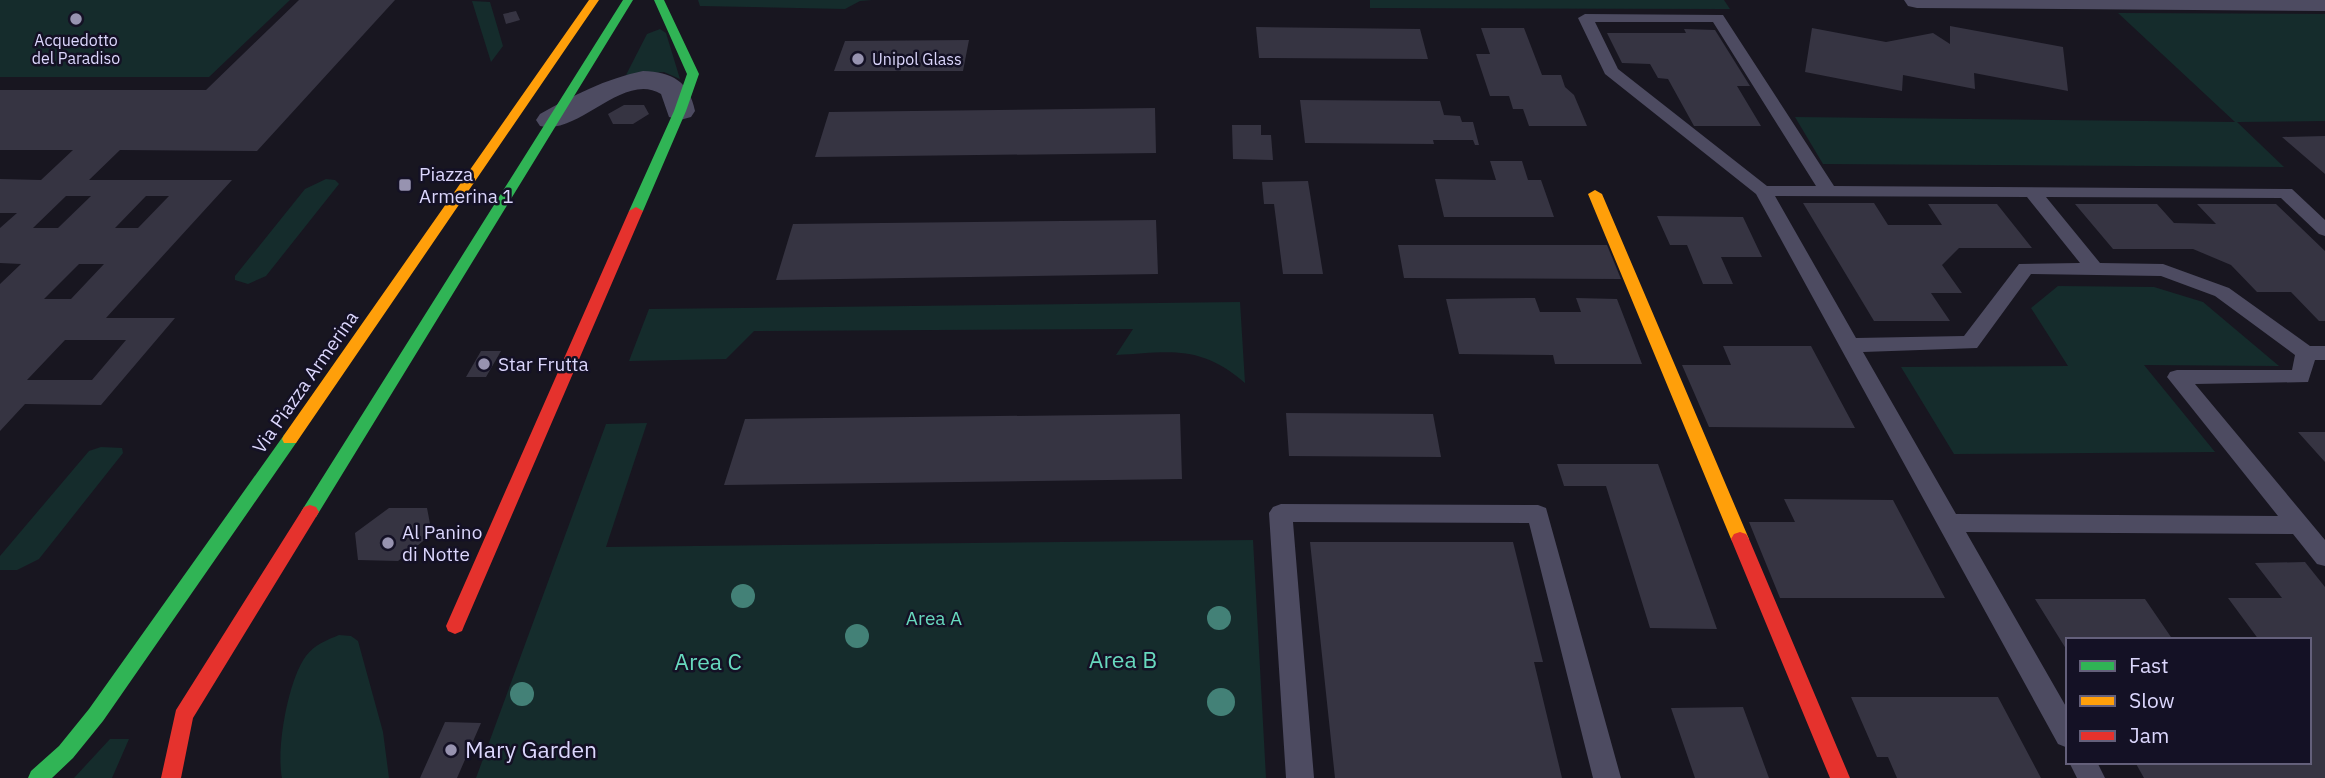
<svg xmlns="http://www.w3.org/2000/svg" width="2325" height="778" font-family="'IBM Plex Sans',sans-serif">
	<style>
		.green { fill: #152c2c }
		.building { fill: #363442; fill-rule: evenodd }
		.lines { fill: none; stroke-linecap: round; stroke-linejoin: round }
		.lane { fill: #4d4b61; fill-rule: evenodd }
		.street { fill: #4d4b61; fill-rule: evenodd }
		.fast { fill: #30b455; fill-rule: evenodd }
		.slow { fill: #ff9f0a; fill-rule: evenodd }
		.jam { fill: #e5322d; fill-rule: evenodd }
		.tree { fill: #438177 }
		.poi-dot { fill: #9793b0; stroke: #141125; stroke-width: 2.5 }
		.labels { text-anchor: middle; stroke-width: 5; stroke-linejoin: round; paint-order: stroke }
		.far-poi-label { font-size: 16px; fill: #dcd7fd; stroke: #141125 }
		.poi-label { font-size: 19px; fill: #dcd7fd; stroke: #141125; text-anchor: start }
		.street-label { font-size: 19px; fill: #dcd7fd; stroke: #141125 }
		.park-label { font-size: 19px; fill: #67d9be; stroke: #141125 }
		.near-park-label { font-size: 23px; fill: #67d9be; stroke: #141125 }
		.near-poi-label { font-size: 23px; fill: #dcd7fd; stroke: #141125; text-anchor: start }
	</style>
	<rect width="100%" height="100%" fill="#181620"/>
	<path class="green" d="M0,0h290l-81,77h-209z
		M698,0h174l-12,1 -15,8 -145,-3z
		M1370,0h354l6,9 -360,-1z
		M472,1l18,1 13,44 -12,16z
		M2118,13l207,1v107l-88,1 47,45 -461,-3 -28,-47 440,5z
		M660,29l6,4 14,46 -16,-7 -38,3 21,-41z
		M326,179l9,1 4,4 -73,92 -18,8 -13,-4v-4l70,-87z
		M2058,286l96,1 49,15 76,64 -135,-1 71,87 -261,2 -53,-87 167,-1 -37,-58z
		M1240,302l5,81c-45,-39 -75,-31 -129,-28l17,-26 -379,2 -28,28 -97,2 20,-52z
		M647,423l-41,124 647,-7 13,238h-790l130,-354z
		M101,447l21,1 1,5 -84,106 -22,11h-17v-14l89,-105z
		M339,635l12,1 7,5 25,91 6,46h-107c-6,-29 6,-98 24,-122 8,-11 21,-16 33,-21z
		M110,739h19l-17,39h-38z"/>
	<path class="building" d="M299,0h96l-138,151 -137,-1 -31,30h143l-126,138h69l-74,87 -76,-1 -25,27v-147l21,-20 -21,-1v-35l17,-15h-17v-34l41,1 32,-30h-73v-60h206zM66,196h25l-33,32h-25zM146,196h23l-31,32h-23zM79,264h25l-33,35h-27zM65,340h61l-34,40h-65z
		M516,11l4,9 -14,4 -3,-10z
		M1950,26l113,21 5,44 -94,-18 1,16 -72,-14 -1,16 -97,-19 7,-44 74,14 47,-9 17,11z
		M1256,27l164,2 8,30 -169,-1z
		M1481,28h43l18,47h19l4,12 9,8 13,31h-58l-6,-17h-10l-4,-13h-19l-14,-42h14z
		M1684,29l31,1 35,56h-13l24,40h-67l-26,-47 -10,-1 -8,-14 -28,-1 -15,-30h79z
		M969,40l-6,31h-129l11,-30z
		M1300,100l140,1 4,14 16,1 2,6h11l6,23h-4l-2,-5h-40l1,4 -129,-1z
		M624,105h20l5,9 -16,10h-20l-5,-10z
		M1155,108l1,45 -341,4 14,-45z
		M1232,125h29v10h10l2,25 -40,-1z
		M2325,136v38l-43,-37z
		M1490,161h32l6,19h13l13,37h-110l-9,-38 61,1z
		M1308,181l15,93h-40l-9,-70h-10l-2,-22z
		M1803,203h71l14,22h54l-14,-21h69l35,44h-73l-17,17 20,28h-31l19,28h-76z
		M2075,204h82l17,19 42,1 -19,-20h79l49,47v70h-6l-28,-29h-34l-26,-27 -38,-16h-80z
		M1657,216l86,1 19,40h-41l12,27h-30l-16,-39h-17z
		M1156,220l2,54 -382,6 17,-56z
		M1398,245h209l14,34 -217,-1z
		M1535,298l5,14h41l-5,-14 41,1 25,65h-87l-2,-9 -94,-1 -13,-55z
		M1723,346h88l44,82 -146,-1 -27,-62h49z
		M481,351h20l-15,26h-20z
		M1286,413l147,1 8,43 -152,-1z
		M1180,414l2,65 -458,6 21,-66z
		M2298,432h27v30z
		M1557,464h101l59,165 -67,-1 -44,-142h-42z
		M1784,499l109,1 52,98h-165l-31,-76h46z
		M389,508h38l5,26 -34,27 -40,-1 -3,-27z
		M1310,542h203l30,120h-9l28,116h-227z
		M2305,562l20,25v191h-181l-9,-16h174v-122h-50l-31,-42h54l-27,-35z
		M2035,599h110l28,41h-105v12z
		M1851,697h147l43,81h-144l-9,-21h-11z
		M1743,707l26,71h-74l-24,-70z
		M445,722l36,1 -24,55h-37z"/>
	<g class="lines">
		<path class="lane" d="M1585,14l138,1 111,171 458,3 33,31v16l-6,-2 -38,-36 -235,-1 54,66 63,1 66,24 81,58h15v14h-10l-7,22 -113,2 130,156v26l-8,-2 -24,-30 -327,-2 102,178v38l-10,-4 -302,-550 -151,-120 -27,-56zM1595,22h118l103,164h-49l-149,-117zM1775,196l252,1 53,66 -61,1 -55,72 -108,2zM2031,274l130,2 54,20 80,59 -3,15h-115l-7,2 -3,5 111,139 -322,-2 -93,-162 114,-4z
			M1281,504l257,1 8,3 75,270h-28l-64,-255 -236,-1 21,256h-28l-17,-265 4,-6z
			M2069,762h28l8,16h-28z"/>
		<path class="street" d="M1904,0h421v11l-408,-3 -9,-2z
			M643,71c29,1 46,10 52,40l-4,6 -11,3 -11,-3 -8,-23c-38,-23 -82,42 -121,32l-4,-6 4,-6c34,-19 65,-35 103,-43z"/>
		<path class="fast" d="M623,0h10l-317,517h-12l-3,-5 3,-5z
			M654,0h10l35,74 -13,37 -43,100 -7,4 -7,-4 45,-100 13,-37z
			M290,433l6,2 2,4 -2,4 -193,278 -30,37 -21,20h-24l3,-7 28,-25 30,-37 195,-274z"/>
		<path class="slow" d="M589,0h10l-303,443h-12l-2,-4 2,-4z
			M1595,190l7,4 147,345 -3,5 -6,2 -6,-2 -3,-5 -143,-345z"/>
		<path class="jam" d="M636,207l7,4 -179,415 -2,5 -7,3 -7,-3 -2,-5 183,-415z
			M310,505l6,2 3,5 -3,5 -123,201 -12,60h-20l15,-68 128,-203z
			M1740,532l6,2 3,5 101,239h-20l-99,-239 3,-5z"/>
	</g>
	<g class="tree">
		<circle cx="743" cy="596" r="12"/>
		<circle cx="1219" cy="618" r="12"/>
		<circle cx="857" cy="636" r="12"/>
		<circle cx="522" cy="694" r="12"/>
		<circle cx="1221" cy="702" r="14"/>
	</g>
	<g class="poi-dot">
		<circle cx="76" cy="19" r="7"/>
		<circle cx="858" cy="59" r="7"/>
		<rect x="398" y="178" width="14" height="14" rx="3.5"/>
		<circle cx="484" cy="364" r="7"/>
		<circle cx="388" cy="543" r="7"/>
		<circle cx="451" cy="750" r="7"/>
	</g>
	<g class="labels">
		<g class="far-poi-label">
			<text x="76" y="46">Acquedotto<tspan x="76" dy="18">del Paradiso</tspan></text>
			<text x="872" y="65" text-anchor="start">Unipol Glass</text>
		</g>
		<g class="poi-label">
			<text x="419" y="181">Piazza<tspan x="419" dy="22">Armerina 1</tspan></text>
			<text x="498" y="371">Star Frutta</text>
			<text x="402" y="539">Al Panino<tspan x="402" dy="22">di Notte</tspan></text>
		</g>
		<g class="street-label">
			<text transform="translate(305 382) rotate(-55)" y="7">Via Piazza Armerina</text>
		</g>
		<g class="park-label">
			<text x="934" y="625">Area A</text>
		</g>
		<g class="near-park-label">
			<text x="1123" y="668">Area B</text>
			<text x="708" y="670">Area C</text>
		</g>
		<g class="near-poi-label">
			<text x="465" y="758">Mary Garden</text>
		</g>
	</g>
	<rect x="2066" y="638" width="245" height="126" fill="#141125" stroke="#64607b" stroke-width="2"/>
	<rect x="2080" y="661" width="35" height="10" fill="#30b455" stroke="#64607b" stroke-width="2"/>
	<text x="2129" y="673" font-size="21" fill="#dcd7fd">Fast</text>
	<rect x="2080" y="696" width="35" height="10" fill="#ff9f0a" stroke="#64607b" stroke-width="2"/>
	<text x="2129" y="708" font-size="21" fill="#dcd7fd">Slow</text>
	<rect x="2080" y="731" width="35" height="10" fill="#e5322d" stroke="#64607b" stroke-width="2"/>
	<text x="2129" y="743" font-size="21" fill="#dcd7fd">Jam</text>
</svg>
